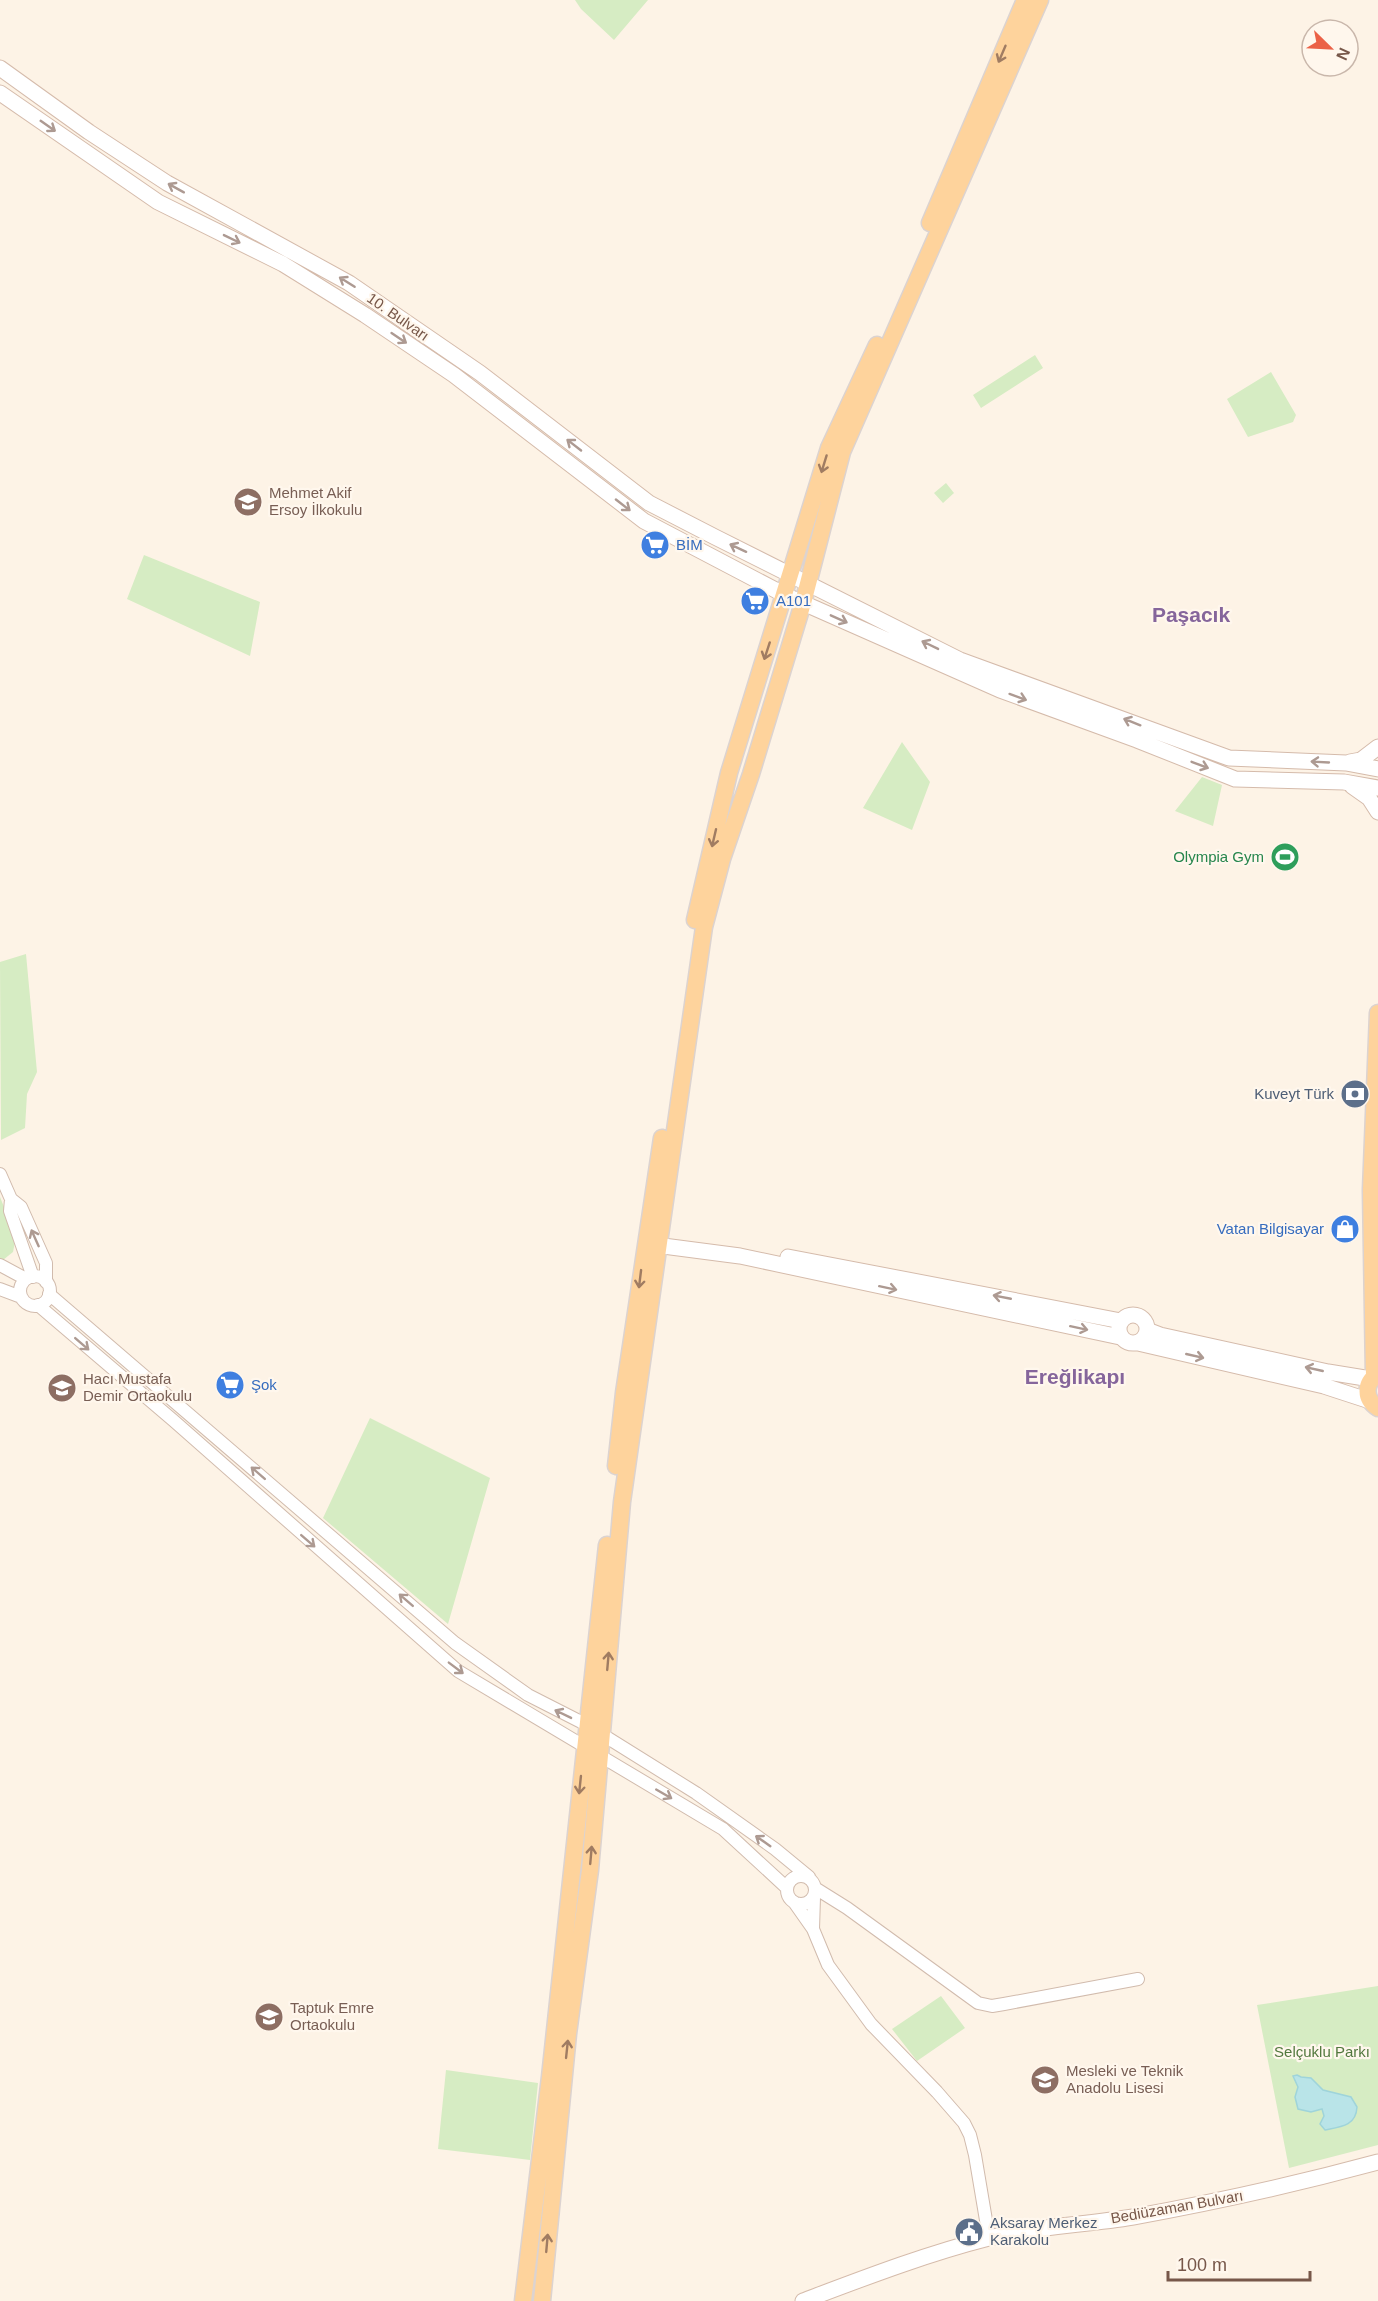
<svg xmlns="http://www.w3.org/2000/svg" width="1378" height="2301" font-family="Helvetica,sans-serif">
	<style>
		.green { fill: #d6ecc3 }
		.water { fill: #b9e4e8; stroke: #9fd4da; stroke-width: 1.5 }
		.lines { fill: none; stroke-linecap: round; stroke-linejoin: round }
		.tertiary-casing { stroke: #d1bbad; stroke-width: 14 }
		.secondary-casing { stroke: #d5bbab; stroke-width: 17 }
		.primary-casing { stroke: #dcd3d0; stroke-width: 19 }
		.tertiary { stroke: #fff; stroke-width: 12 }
		.secondary { stroke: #fff; stroke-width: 15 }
		.primary { stroke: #fed39c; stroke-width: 16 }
		.oneway { stroke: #a07c62 }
		.oneway2 { stroke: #ad9a92 }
		.labels { text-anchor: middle; stroke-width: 4.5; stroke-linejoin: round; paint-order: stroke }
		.street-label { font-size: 15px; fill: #775749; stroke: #fff7ed }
		.education-label { font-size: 15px; fill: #785e54; stroke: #fff7ed; text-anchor: start }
		.shop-label { font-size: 15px; fill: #366cbe; stroke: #fff7ed; text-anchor: start }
		.leisure-label { font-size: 15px; fill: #27864d; stroke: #fff7ed; text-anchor: end }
		.service-label { font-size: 15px; fill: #4e5e75; stroke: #fff7ed; text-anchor: end }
		.park-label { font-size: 15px; fill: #52783e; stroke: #fff7ed }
		.district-label { font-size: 21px; font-weight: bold; fill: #85659b; stroke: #fff7ed }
	</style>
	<rect width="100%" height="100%" fill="#fdf3e6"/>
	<path class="green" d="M575,0h73l-34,40 -33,-31z
		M1035,355l8,13 -62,40 -8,-13z
		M1271,372l25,43 -3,7 -45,15 -21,-38z
		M946,483l8,10 -11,10 -9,-10z
		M144,555l116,47 -10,54 -123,-57z
		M902,742l28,40 -18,48 -49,-22z
		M1202,777l20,8 -9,41 -38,-15z
		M26,954l11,118 -10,22 -2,34 -24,12 -1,-178z
		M0,1197l16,40 -3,15 -10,8 -3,-1z
		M370,1418l120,60 -42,146 -125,-106z
		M1378,1986v159l-89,23 -32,-163z
		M941,1996l24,32 -48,33 -25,-32z
		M446,2070l92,13 -8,77 -92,-11z"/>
	<path class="water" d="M1297,2075l4,2 10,1 12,12 28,7 6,10c-1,19 -16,20 -32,23l-5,-6 4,-8 -2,-7 -11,3 -13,-3 -3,-12 3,-10 -5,-11z"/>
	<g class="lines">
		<g class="tertiary-casing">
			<path id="tertiary" d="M0,1174l11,25 -1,12 23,66
				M11,1199l10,8 25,56v19
				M0,1265l26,14
				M20 1291a15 15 0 1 1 30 0a15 15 0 1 1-30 0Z
				M0,1289l21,8
				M49,1294l406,349 73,52 59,30 109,68 79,56 34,28
				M38,1305l136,116 284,250 265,158 64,59
				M787 1890a14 14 0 1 1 28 0a14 14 0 1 1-28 0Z
				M815,1888l32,20 131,95 14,3 12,-2 134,-25
				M794,1902l19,27 15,36 43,59 66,68 27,31 6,12 5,20 14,83
				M813,1929l1,-32"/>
		</g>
		<g class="secondary-casing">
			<path id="secondary" d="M0,68l89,64 78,51 182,100 131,90 169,130 66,34 245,123 269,98 117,5 32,6
				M0,93l158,109 125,62 82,51 89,60 190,146 141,74 215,95 137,50 98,39 109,3 34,6
				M1350,762l11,-2 17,-13
				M1352,786l17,12 9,14
				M648,1244l92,12 380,81
				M788,1257l333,64
				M1119 1329a14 14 0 1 1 28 0a14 14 0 1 1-28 0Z
				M1147,1330l13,5 168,37 43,7
				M1138,1343l186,43 46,15
				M803,2301c61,-23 123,-47 186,-63 47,-12 96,-13 144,-21 83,-15 164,-33 245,-55"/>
		</g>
		<g class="primary-casing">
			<path id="primary" d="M930,223l95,-223
				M695,920l34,-147 100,-325 48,-103
				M1378,1374c-14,9 -14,25 0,34
				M1374,1376l-3,-186 7,-177
				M616,1466l8,-73 38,-255
				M523,2301l27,-224 57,-532
				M542,2301l26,-267 22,-164 32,-368 82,-575 18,-68 29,-85 52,-171 39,-151 198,-452"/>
		</g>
		<use href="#tertiary" class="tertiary"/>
		<use href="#secondary" class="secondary"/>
		<use href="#primary" class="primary"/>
	</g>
	<defs><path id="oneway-shaft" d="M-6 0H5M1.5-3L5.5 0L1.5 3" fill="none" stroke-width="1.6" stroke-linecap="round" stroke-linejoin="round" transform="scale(1.5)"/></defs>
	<g class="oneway">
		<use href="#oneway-shaft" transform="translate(1002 54) rotate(113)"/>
		<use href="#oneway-shaft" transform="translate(824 464) rotate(107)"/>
		<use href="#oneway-shaft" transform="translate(767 651) rotate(108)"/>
		<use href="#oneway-shaft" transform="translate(714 838) rotate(103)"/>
		<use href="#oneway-shaft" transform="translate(640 1279) rotate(97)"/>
		<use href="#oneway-shaft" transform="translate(608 1661) rotate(-85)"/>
		<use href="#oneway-shaft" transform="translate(580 1785) rotate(96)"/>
		<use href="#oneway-shaft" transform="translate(591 1855) rotate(-85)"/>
		<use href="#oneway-shaft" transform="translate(567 2049) rotate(-84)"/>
		<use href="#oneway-shaft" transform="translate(547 2243) rotate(-85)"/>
	</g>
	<g class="oneway2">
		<use href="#oneway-shaft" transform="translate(48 126) rotate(35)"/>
		<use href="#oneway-shaft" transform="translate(176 188) rotate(-151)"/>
		<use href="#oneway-shaft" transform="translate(232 239) rotate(26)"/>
		<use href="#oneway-shaft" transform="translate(347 282) rotate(-148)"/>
		<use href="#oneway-shaft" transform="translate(399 338) rotate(34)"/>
		<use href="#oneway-shaft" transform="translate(574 445) rotate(-142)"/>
		<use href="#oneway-shaft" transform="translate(623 505) rotate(38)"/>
		<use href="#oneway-shaft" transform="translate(738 548) rotate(-155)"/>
		<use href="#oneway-shaft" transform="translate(839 619) rotate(24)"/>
		<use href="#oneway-shaft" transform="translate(930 645) rotate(-154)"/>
		<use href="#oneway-shaft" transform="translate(1018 697) rotate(20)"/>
		<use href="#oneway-shaft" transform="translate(1132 722) rotate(-158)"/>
		<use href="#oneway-shaft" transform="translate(1320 762) rotate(-177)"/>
		<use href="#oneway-shaft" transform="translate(1200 765) rotate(21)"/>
		<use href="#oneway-shaft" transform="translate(35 1238) rotate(-114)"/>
		<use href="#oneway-shaft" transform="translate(888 1288) rotate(12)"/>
		<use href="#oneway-shaft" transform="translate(1002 1297) rotate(-169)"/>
		<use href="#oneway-shaft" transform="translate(1079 1328) rotate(12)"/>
		<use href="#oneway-shaft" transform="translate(82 1344) rotate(41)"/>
		<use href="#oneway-shaft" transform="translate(1195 1356) rotate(13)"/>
		<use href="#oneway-shaft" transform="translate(1314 1369) rotate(-167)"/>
		<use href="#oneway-shaft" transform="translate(258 1473) rotate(-139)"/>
		<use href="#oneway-shaft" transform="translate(308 1541) rotate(41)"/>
		<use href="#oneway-shaft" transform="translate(406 1600) rotate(-139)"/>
		<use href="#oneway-shaft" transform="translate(456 1668) rotate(37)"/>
		<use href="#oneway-shaft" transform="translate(563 1714) rotate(-154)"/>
		<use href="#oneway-shaft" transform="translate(664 1794) rotate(30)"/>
		<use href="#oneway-shaft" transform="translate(763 1841) rotate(-145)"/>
	</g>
	<defs>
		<g id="school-disc" transform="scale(1.5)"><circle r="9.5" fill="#8d6e63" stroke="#fff7ed"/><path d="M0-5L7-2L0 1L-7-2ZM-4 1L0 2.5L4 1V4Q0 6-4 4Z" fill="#fff"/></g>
		<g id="supermarket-disc" transform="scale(1.5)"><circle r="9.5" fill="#3f7fe0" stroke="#fff7ed"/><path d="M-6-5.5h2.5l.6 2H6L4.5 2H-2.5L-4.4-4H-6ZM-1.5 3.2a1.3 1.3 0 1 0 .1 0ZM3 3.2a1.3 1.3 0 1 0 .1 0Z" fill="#fff"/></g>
		<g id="stadium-disc" transform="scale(1.5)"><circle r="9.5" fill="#2e9e5b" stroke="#fff7ed"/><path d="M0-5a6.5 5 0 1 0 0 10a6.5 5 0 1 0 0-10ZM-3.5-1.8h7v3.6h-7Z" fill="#fff"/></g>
		<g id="bank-disc" transform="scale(1.5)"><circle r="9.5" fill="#5c6f8a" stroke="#fff7ed"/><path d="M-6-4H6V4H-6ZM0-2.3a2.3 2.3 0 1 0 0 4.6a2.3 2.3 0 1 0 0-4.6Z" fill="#fff"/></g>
		<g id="shop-disc" transform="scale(1.5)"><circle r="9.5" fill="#3f7fe0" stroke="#fff7ed"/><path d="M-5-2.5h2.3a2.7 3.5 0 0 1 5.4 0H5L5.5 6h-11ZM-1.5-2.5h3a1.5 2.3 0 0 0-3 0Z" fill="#fff"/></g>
		<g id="university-disc" transform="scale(1.5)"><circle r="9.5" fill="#8d6e63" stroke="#fff7ed"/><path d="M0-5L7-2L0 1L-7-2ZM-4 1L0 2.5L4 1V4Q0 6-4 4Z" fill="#fff"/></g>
		<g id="civic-disc" transform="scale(1.5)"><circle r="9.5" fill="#5c6f8a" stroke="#fff7ed"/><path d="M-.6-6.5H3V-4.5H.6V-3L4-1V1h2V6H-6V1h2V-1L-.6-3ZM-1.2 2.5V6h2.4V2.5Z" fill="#fff"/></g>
	</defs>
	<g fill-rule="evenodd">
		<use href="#school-disc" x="248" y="502"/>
		<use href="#supermarket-disc" x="655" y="545"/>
		<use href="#supermarket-disc" x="755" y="601"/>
		<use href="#stadium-disc" x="1285" y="857"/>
		<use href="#bank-disc" x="1355" y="1094"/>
		<use href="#shop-disc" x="1345" y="1229"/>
		<use href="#supermarket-disc" x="230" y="1385"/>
		<use href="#school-disc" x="62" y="1388"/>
		<use href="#school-disc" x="269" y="2017"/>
		<use href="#university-disc" x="1045" y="2080"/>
		<use href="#civic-disc" x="969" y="2232"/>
	</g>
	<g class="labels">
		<g class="street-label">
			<text transform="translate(398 317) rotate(35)" y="5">10. Bulvarı</text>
			<text transform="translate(1177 2207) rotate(-10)" y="5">Bediüzaman Bulvarı</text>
		</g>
		<g class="education-label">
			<text x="269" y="498">Mehmet Akif<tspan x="269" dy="17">Ersoy İlkokulu</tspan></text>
			<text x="83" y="1384">Hacı Mustafa<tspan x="83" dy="17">Demir Ortaokulu</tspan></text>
			<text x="290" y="2013">Taptuk Emre<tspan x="290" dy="17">Ortaokulu</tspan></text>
			<text x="1066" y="2076">Mesleki ve Teknik<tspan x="1066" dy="17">Anadolu Lisesi</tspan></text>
		</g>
		<g class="shop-label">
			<text x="676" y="550">BİM</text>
			<text x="776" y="606">A101</text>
			<text x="1324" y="1234" text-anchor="end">Vatan Bilgisayar</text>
			<text x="251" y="1390">Şok</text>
		</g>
		<g class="leisure-label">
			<text x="1264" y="862">Olympia Gym</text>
		</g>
		<g class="service-label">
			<text x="1334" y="1099">Kuveyt Türk</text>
			<text x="990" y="2228" text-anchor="start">Aksaray Merkez<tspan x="990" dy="17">Karakolu</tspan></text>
		</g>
		<g class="park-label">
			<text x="1322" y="2057">Selçuklu Parkı</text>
		</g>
		<g class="district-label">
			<text x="1191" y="622">Paşacık</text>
			<text x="1075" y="1384">Ereğlikapı</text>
		</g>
	</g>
	<g transform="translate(1330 48) rotate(114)"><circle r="28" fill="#fff7ed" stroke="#c9b7ab" stroke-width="1.5"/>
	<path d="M0-4.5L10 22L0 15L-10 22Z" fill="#eb6146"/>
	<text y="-9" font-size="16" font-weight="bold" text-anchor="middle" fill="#775749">N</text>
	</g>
	<path d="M1168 2271v9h142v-9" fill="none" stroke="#775749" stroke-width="3"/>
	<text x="1177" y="2271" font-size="18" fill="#775749" stroke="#fff7ed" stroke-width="4.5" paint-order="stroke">100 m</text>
</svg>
